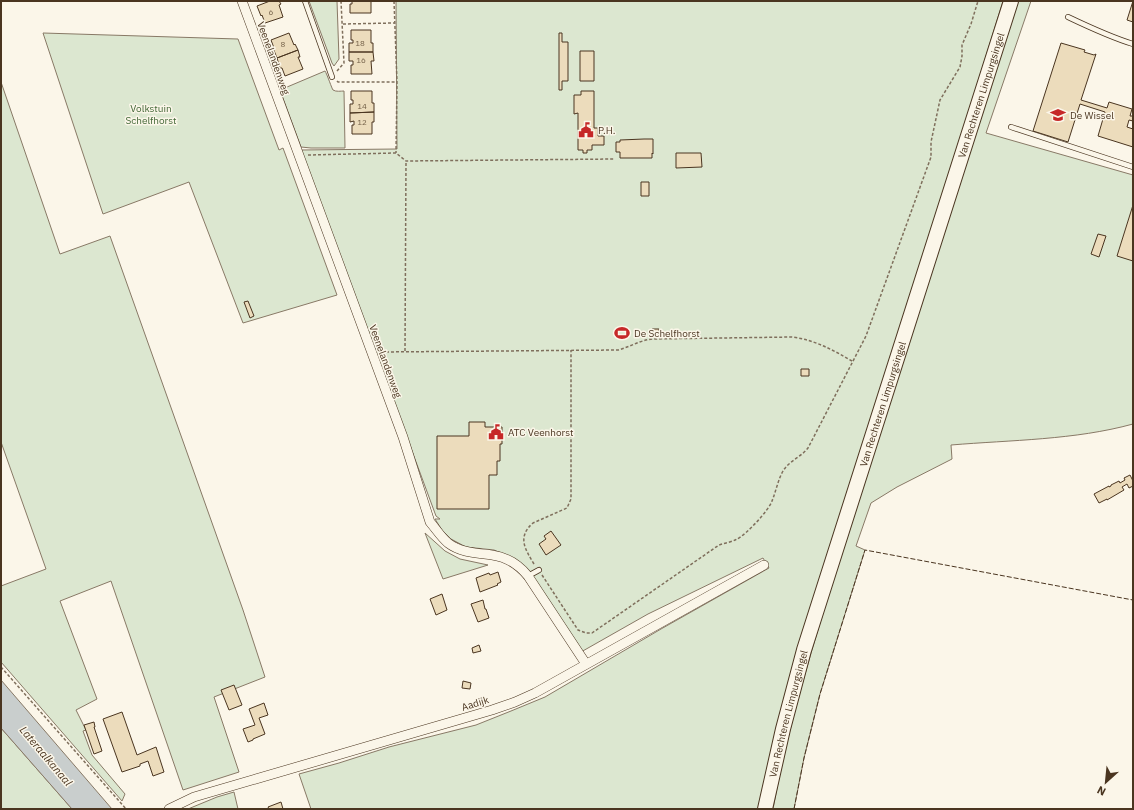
<svg xmlns="http://www.w3.org/2000/svg" width="1134" height="810" font-family="'IBM Plex Sans',sans-serif">
	<style>
		.green { fill: #dce7d0; stroke: #887966 }
		.water { fill: #c9cecd; stroke: #887966 }
		.building { fill: #ecdcbc; stroke: #4a3520 }
		.lines { fill: none; stroke-linecap: round; stroke-linejoin: round }
		.lane-casing { stroke: #4a3520; stroke-width: 6 }
		.street-casing { stroke: #4a3520; stroke-width: 10 }
		.primary-casing { stroke: #4a3520; stroke-width: 16 }
		.path { stroke: #7f6f5c; stroke-width: 1.5; stroke-dasharray: 3 2; stroke-linecap: butt }
		.lane { stroke: #fbf6e9; stroke-width: 4.5 }
		.street { stroke: #fbf6e9; stroke-width: 9 }
		.primary { stroke: #fbf6e9; stroke-width: 14 }
		.fence { stroke: #4a3520; stroke-width: 1; stroke-dasharray: 5 2; stroke-linecap: butt }
		.labels { text-anchor: middle; stroke-width: 3; stroke-linejoin: round; paint-order: stroke }
		.number-label { font-size: 8px; fill: #725f47 }
		.street-label { font-size: 10px; fill: #4a3520; stroke: #fbf6e9 }
		.park-label { font-size: 10px; fill: #436837; stroke: #fbf6e9 }
		.poi-label { font-size: 10px; fill: #4a3520; stroke: #fbf6e9; text-anchor: start }
		.water-label { font-size: 11px; font-style: italic; fill: #4a3520; stroke: #fbf6e9 }
	</style>
	<rect width="100%" height="100%" fill="#fbf6e9"/>
	<path class="green" d="M309,1h28l2,58 -5,7 -2,-3z
		M396,1h607l-80,259 -163,549h-449l-12,-35 40,-11 50,-16 87,-22 35,-14 34,-14 116,-68 108,-61 -6,-10 -115,56 -67,38 -75,-97 -12,-5 -28,-3 -15,-8 -9,-9 -7,-11h5l-4,-3 -135,-366 96,-1z
		M1018,1h13l-45,132 147,42v249c-58,16 -122,16 -182,21l1,14 -55,28 -26,16 -15,43 9,4 -45,144 -16,64 -10,51h-21c15,-86 42,-169 67,-252z
		M43,33l195,6 41,111 4,-2 54,147 -94,28 -54,-141 -86,32z
		M325,71c2,3 7,18 8,19 3,2 8,1 11,1l1,57h-34l-10,-1 -21,-57z
		M1,82l59,172 50,-18 133,374 22,67 -51,20 25,75 -56,18 -72,-209 -51,20 37,98 -21,11 10,20 -3,1 9,24 33,39 -3,7 -121,-139v-76l45,-17 -45,-127z
		M425,533l20,18 15,8 28,6 -45,14z
		M1,728l71,81h-71z
		M234,792l4,17h-50l29,-12z"/>
	<path class="water" d="M1,680l111,129h-40l-71,-81z"/>
	<path class="building" d="M270,1h9l2,3 -2,1 4,12 -18,6 -3,-8 -1,1 -4,-10z
		M352,1h19v12h-21v-9h2z
		M1133,1v21l-6,-2z
		M351,30h20v13h2v9h-24v-9h4v-3h-2z
		M289,33l5,12 1,-1 3,6 -21,8 -4,-10h1l-3,-8z
		M559,33h3v9h6v39h-6v9h-3z
		M1061,43l24,7 -1,2 10,3 2,-1 -15,46 26,8 2,-6 23,7 -2,7h3v5l-4,-1 -2,7 6,2v18l-35,-11 7,-24 -25,-8 -12,38 -35,-11z
		M298,50l2,7h-2l5,12 -18,7 -3,-8h-2l-3,-10z
		M580,51h14v30h-14z
		M349,52h24l1,9h-3l1,13h-21v-9h2v-4h-4z
		M351,91h21v12h2v9l-24,1v-9h3v-4h-2z
		M581,91h13v37h4v8h6v9h-12v5h-5v3h-4v-3h-5v-37l-4,1v-19h7z
		M374,112v10h-2v12h-20v-9h2v-4l-4,1v-9z
		M644,139h9v15l-1,-1v5h-32v-6h-4v-10h4v-2z
		M676,153h25l1,14 -26,1z
		M641,182h8v14h-8z
		M1133,205v56l-16,-5z
		M1098,234l8,2 -7,21 -8,-3z
		M248,301l6,15 -4,2 -6,-16z
		M652,329h7v6h-7z
		M801,369h8v7h-8z
		M469,422h16v5h17v17h-2v17h-3v14h-8v34h-52v-73h32z
		M1130,475l3,6v5l-4,2 -2,-4 -5,3 2,3 -17,10v-1l-8,4 -5,-9 15,-8v1l2,-1v-1l8,-4 1,2 5,-3 -1,-2z
		M551,531l10,14 -15,10 -7,-11 7,-5 -2,-3z
		M498,572l3,10 -4,2 1,1 -18,7 -4,-14 13,-5 1,2z
		M442,594l5,16 -11,5 -6,-16z
		M483,600l2,9h1l3,9 -11,4 -7,-18z
		M479,645l2,6 -8,2 -1,-5z
		M463,681l8,2 -1,6 -8,-1z
		M234,685l8,20 -13,5 -8,-20z
		M264,703l4,12 -9,3 6,16 -12,5v1l-5,2 -5,-13 12,-4 -6,-16z
		M122,712l15,43 19,-8 8,25 -11,4 -5,-15 -8,3v2l-18,6 -19,-53z
		M94,722l1,5h-1l8,24 -8,3 -10,-29z
		M281,802l2,7h-14l-1,-2z"/>
	<g class="lines">
		<g class="lane-casing">
			<path id="lane" d="M305,1l27,76
				M1068,17c21,10 42,20 65,27
				M1011,127l122,40
				M528,576l11,-6"/>
		</g>
		<g class="street-casing">
			<path id="street" d="M242,1l161,436 27,85c6,7 11,15 18,21 13,10 29,10 44,12 15,2 27,10 36,21l58,88
				M169,809l25,-12 298,-87 23,-8 20,-9 229,-128"/>
		</g>
		<g class="primary-casing">
			<g id="primary">
				<path id="s1" d="M765,809l18,-80 21,-79 207,-649"/>
			</g>
		</g>
		<path class="path" d="M394,1l3,81 -1,71
			M343,24l51,-1
			M337,71l7,-8 -3,-62
			M337,81l1,1h59
			M308,155l88,-2 10,8 209,-2
			M405,351l1,-190
			M381,352l237,-2c12,-3 22,-10 35,-11l139,-2c23,3 41,13 60,24
			M534,564c-9,-15 -17,-27 -1,-41l34,-15 4,-9v-149
			M542,575l36,55 8,3h6l127,-88c6,-2 13,-3 18,-6 9,-4 32,-29 35,-38 4,-10 6,-21 11,-30 6,-10 18,-14 25,-23l58,-112 65,-179v-15l9,-42 20,-33 2,-11v-11l9,-21 7,-23
			M1,667l125,142"/>
		<use href="#lane" class="lane"/>
		<use href="#street" class="street"/>
		<use href="#primary" class="primary"/>
		<path class="fence" d="M794,809l10,-51 16,-64 45,-144 268,50"/>
	</g>
	<defs>
		<g id="school-bare" transform="scale(1.2)"><path d="M0-5L7-2L0 1L-7-2ZM-4 1L0 2.5L4 1V4Q0 6-4 4Z" fill="#c62828" stroke="#fbf6e9" stroke-width="2.5" paint-order="stroke"/></g>
		<g id="civic-bare" transform="scale(1.2)"><path d="M-.6-6.5H3V-4.5H.6V-3L4-1V1h2V6H-6V1h2V-1L-.6-3ZM-1.2 2.5V6h2.4V2.5Z" fill="#c62828" stroke="#fbf6e9" stroke-width="2.5" paint-order="stroke"/></g>
		<g id="stadium-bare" transform="scale(1.2)"><path d="M0-5a6.5 5 0 1 0 0 10a6.5 5 0 1 0 0-10ZM-3.5-1.8h7v3.6h-7Z" fill="#c62828" stroke="#fbf6e9" stroke-width="2.5" paint-order="stroke"/></g>
	</defs>
	<g fill-rule="evenodd">
		<use href="#school-bare" x="1058" y="115"/>
		<use href="#civic-bare" x="586" y="130"/>
		<use href="#stadium-bare" x="622" y="333"/>
		<use href="#civic-bare" x="496" y="432"/>
	</g>
	<g class="labels">
		<g class="number-label">
			<text x="271" y="15">6</text>
			<text x="360" y="46">18</text>
			<text x="283" y="47">8</text>
			<text x="361" y="63">16</text>
			<text x="362" y="109">14</text>
			<text x="362" y="125">12</text>
		</g>
		<g class="street-label">
			<text transform="translate(274 58) rotate(70)" y="4">Veenelandenweg</text>
			<text dy="4" stroke="none"><textPath href="#s1" startOffset="746">Van Rechteren Limpurgsingel</textPath></text>
			<text transform="translate(386 361) rotate(70)" y="4">Veenelandenweg</text>
			<text dy="4" stroke="none"><textPath href="#s1" startOffset="422">Van Rechteren Limpurgsingel</textPath></text>
			<text transform="translate(475 703) rotate(-17)" y="4">Aadijk</text>
			<text dy="4" stroke="none"><textPath href="#s1" startOffset="98">Van Rechteren Limpurgsingel</textPath></text>
		</g>
		<g class="park-label">
			<text x="151" y="112">Volkstuin<tspan x="151" dy="12">Schelfhorst</tspan></text>
		</g>
		<g class="poi-label">
			<text x="1070" y="119">De Wissel</text>
			<text x="598" y="134">P.H.</text>
			<text x="634" y="337">De Schelfhorst</text>
			<text x="508" y="436">ATC Veenhorst</text>
		</g>
		<g class="water-label">
			<text transform="translate(46 756) rotate(50)" y="4">Lateraalkanaal</text>
		</g>
	</g>
	<rect width="1134" height="810" fill="none" stroke="#4a3520" stroke-width="4"/>
	<g transform="translate(1106 782) rotate(207)" stroke="#fbf6e9" stroke-width="3" paint-order="stroke">
	<path d="M0-3L7 15L0 10L-7 15Z" fill="#4a3520"/>
	<text y="-6" font-size="11" font-weight="bold" text-anchor="middle" fill="#4a3520">N</text>
	</g>
</svg>
